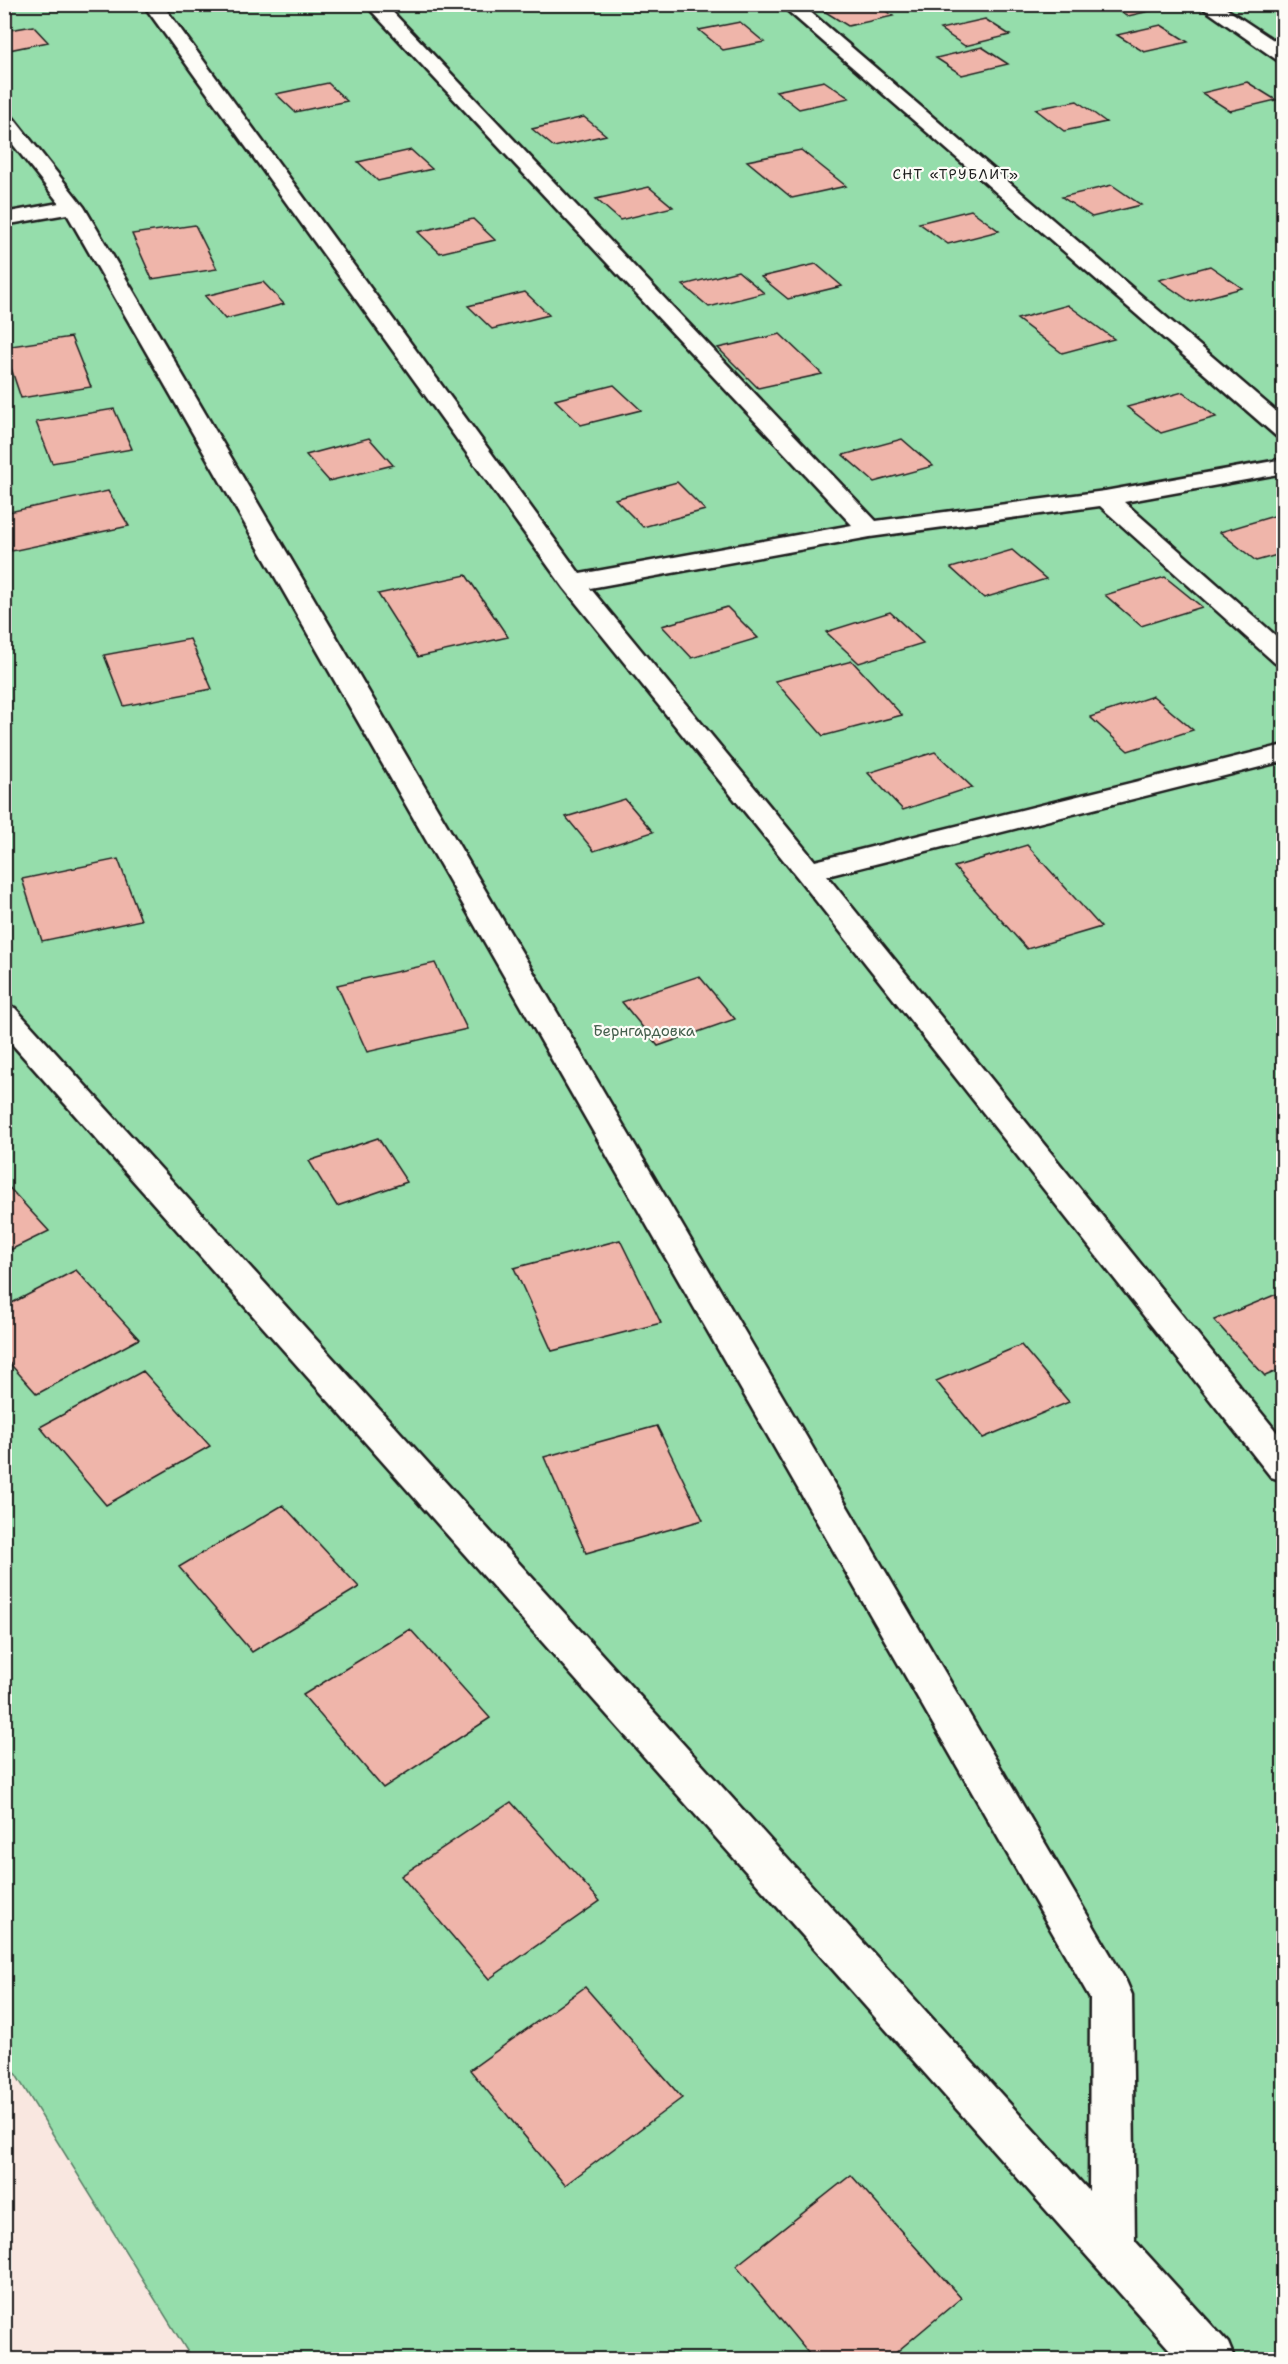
<svg xmlns="http://www.w3.org/2000/svg" width="1288" height="2364" font-family="'Shantell Sans',sans-serif">
	<style>
		.green { fill: #95ddab; stroke: #587c64; stroke-width: 1.5 }
		.building { fill: #efb5aa; stroke: #1c1c1c; stroke-width: 1.5 }
		.lines { fill: none; stroke-linecap: round; stroke-linejoin: round }
		.minor-casing { stroke: #1c1c1c; stroke-width: 5 }
		.minor { fill: #fdfcf7; fill-rule: evenodd }
		.labels { text-anchor: middle; stroke-width: 4.5; stroke-linejoin: round; paint-order: stroke }
		.far-neighbourhood-label { font-size: 14px; letter-spacing: 1.5px; fill: #1c1c1c; stroke: #fdfcf7 }
		.park-label { font-size: 15px; fill: #46604e; stroke: #fdfcf7 }
	</style>
	<rect width="100%" height="100%" fill="#f9e7e0"/>
	<filter id="ink" filterUnits="userSpaceOnUse"><feTurbulence type="fractalNoise" baseFrequency=".0167" numOctaves="2"/><feDisplacementMap in="SourceGraphic" scale="12" xChannelSelector="R" yChannelSelector="G"/><feConvolveMatrix kernelMatrix="1 2 1 2 8 2 1 2 1" color-interpolation-filters="sRGB"/></filter>
	<g filter="url(#ink)">
		<path class="green" d="M5,5h1278v2354h-1091l-187,-302z"/>
		<path class="building" d="M852,4h23l18,12 -45,10 -24,-15z
			M1108,4h60l4,2 -44,10z
			M985,19l25,16 -45,11 -25,-17z
			M740,22l24,20 -41,8 -24,-20z
			M1161,25l27,17 -44,10 -27,-17z
			M33,26l15,16 -44,9v-20z
			M982,47l26,17 -46,11 -26,-17z
			M824,81l25,17 -50,11 -23,-18z
			M1247,82l29,18 -46,11 -28,-18z
			M328,83l19,18 -52,11 -19,-18z
			M1077,101l29,21 -42,9 -29,-22z
			M584,117l22,18 -52,12 -22,-18z
			M411,150l21,19 -54,12 -20,-19z
			M801,150l45,36 -54,12 -45,-37z
			M1112,185l29,20 -49,12 -30,-20z
			M649,187l24,20 -53,13 -24,-21z
			M971,210l28,21 -51,13 -29,-21z
			M473,219l22,21 -55,13 -22,-21z
			M195,225l22,44 -65,10 -20,-45z
			M816,264l26,22 -54,13 -27,-22z
			M1210,266l32,22 -51,14 -32,-22z
			M738,271l26,22 -55,14 -26,-22z
			M263,282l21,22 -59,15 -20,-23z
			M525,292l24,23 -57,14 -24,-23z
			M1068,305l46,34 -52,14 -45,-34z
			M780,334l42,40 -64,14 -40,-40z
			M71,337l20,50 -70,11 -17,-51z
			M614,385l27,25 -60,15 -26,-25z
			M1183,392l33,25 -55,16 -34,-26z
			M114,409l18,40 -80,14 -16,-41z
			M369,438l24,27 -64,16 -23,-26z
			M902,439l31,27 -59,16 -31,-27z
			M677,482l28,28 -62,17 -28,-28z
			M108,491l21,35 -117,25 -8,-16v-22z
			M1277,515l7,4v34l-28,8 -36,-29z
			M1012,550l34,29 -62,19 -33,-30z
			M466,575l42,62 -90,20 -40,-63z
			M1165,577l37,30 -61,19 -36,-31z
			M727,607l31,31 -66,20 -30,-32z
			M890,612l33,31 -64,20 -33,-31z
			M190,639l22,50 -88,17 -20,-51z
			M852,661l50,54 -79,21 -48,-55z
			M1153,696l40,34 -65,21 -38,-34z
			M935,752l37,35 -69,23 -35,-37z
			M625,799l28,33 -59,19 -28,-34z
			M1027,845l74,82 -74,22 -73,-82z
			M118,859l23,61 -99,21 -20,-62z
			M435,963l32,66 -100,23 -30,-67z
			M699,976l36,43 -77,27 -36,-44z
			M378,1138l29,44 -70,24 -28,-45z
			M4,1182l45,49 -45,22z
			M620,1240l41,83 -109,28 -38,-83z
			M76,1270l63,69 -102,55 -33,-37v-50z
			M1284,1291v77l-19,8 -51,-56z
			M1021,1345l48,57 -86,36 -47,-57z
			M143,1371l67,75 -104,59 -66,-78z
			M657,1426l46,94 -117,33 -42,-96z
			M283,1505l76,82 -107,65 -73,-85z
			M410,1629l80,89 -107,70 -80,-93z
			M511,1802l89,99 -111,78 -88,-103z
			M585,1987l97,111 -117,87 -95,-115z
			M851,2175l110,123 -74,62h-73l-78,-94z"/>
		<g class="lines">
			<g class="minor-casing">
				<path id="minor" d="M143,4h19l418,570 272,-49 -487,-521h20l491,517 229,-30 179,-32v14l-160,29 160,141v22l-9,-2 -175,-157 -230,31 -280,51 225,273 469,-116v16l-457,115 457,565v40l-13,-4 -473,-599 -234,-290z
					M780,4h21l483,414v20l-8,-2z
					M1197,4h22l65,43v15l-7,-2z
					M4,113l7,2 73,92 1042,1774 6,14 3,246 93,102 7,17h-56l-1175,-1325v-30l11,3 1074,1183 1,-193 -1023,-1784 -63,11v-12l55,-10 -55,-70z"/>
			</g>
			<use href="#minor" class="minor"/>
		</g>
	</g>
	<g class="labels">
		<g class="far-neighbourhood-label">
			<text x="956" y="179">СНТ «ТРУБЛИТ»</text>
		</g>
		<g class="park-label">
			<text x="644" y="1036">Бернгардовка</text>
		</g>
	</g>
	<rect width="1288" height="2364" fill="none" stroke="#fdfcf7" stroke-width="24"/>
	<rect x="12" y="12" width="1264" height="2340" fill="none" stroke="#1c1c1c" stroke-width="2" filter="url(#ink)"/>
</svg>
